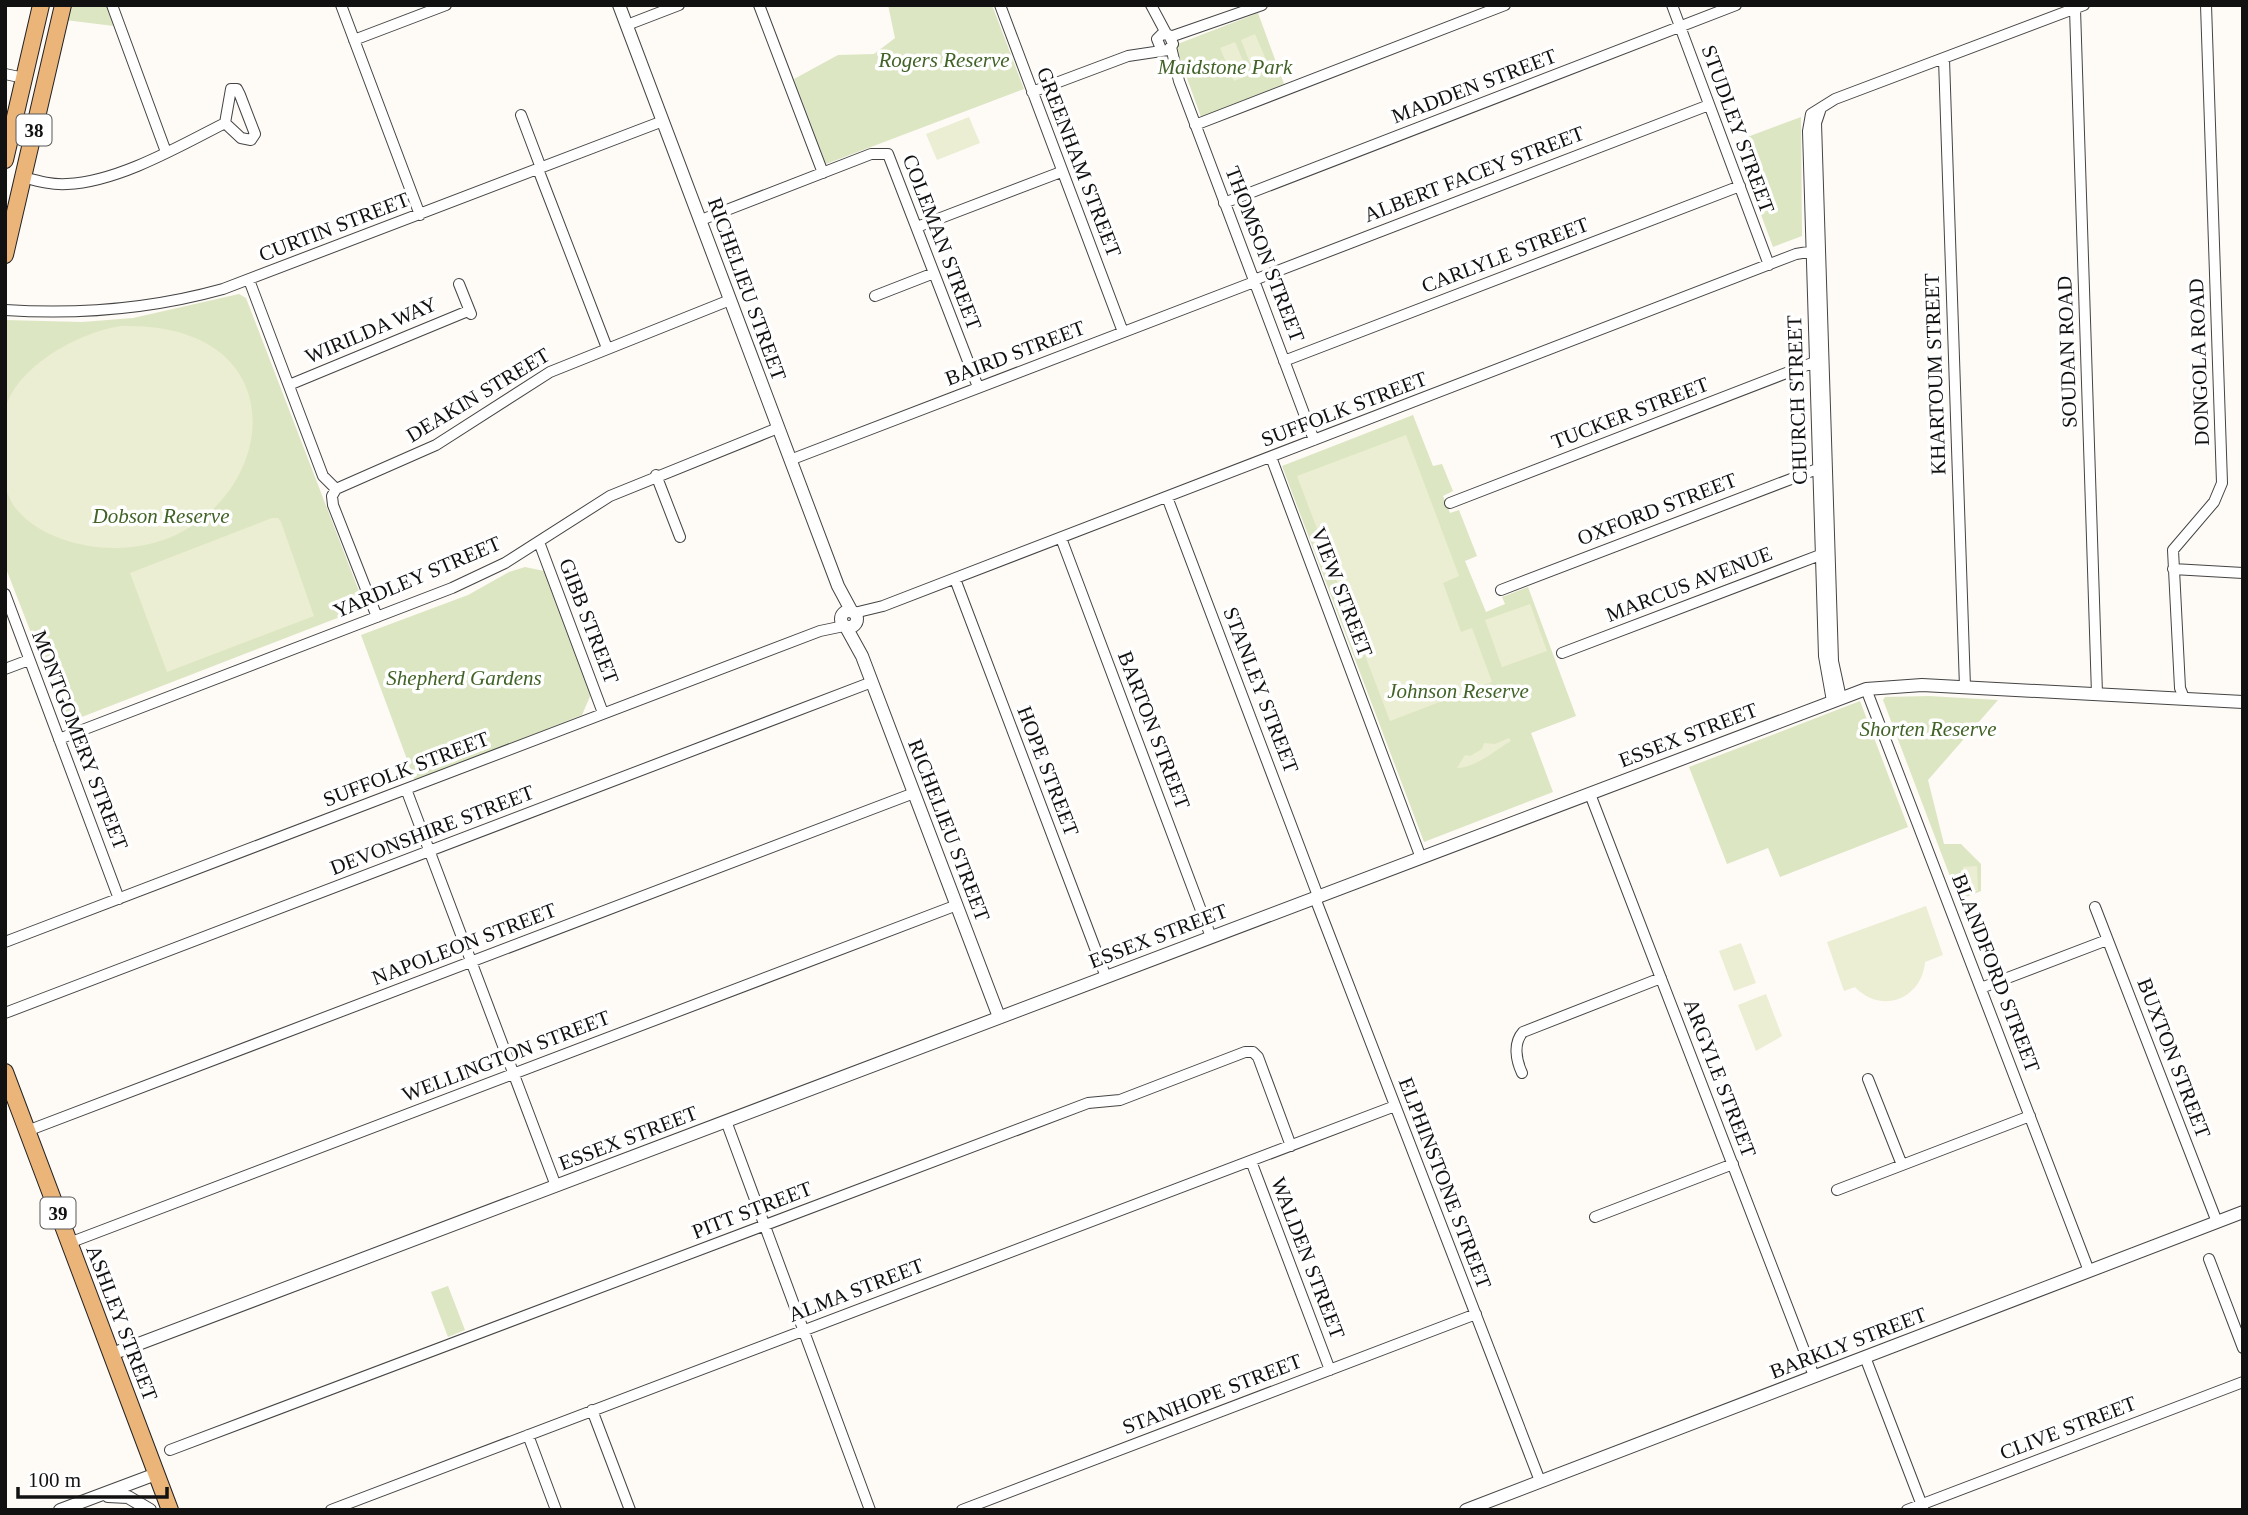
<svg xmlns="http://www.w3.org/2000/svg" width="2248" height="1515" font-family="Georgia,serif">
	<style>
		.green { fill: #dde6c2 }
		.pitch { fill: #ebeed2 }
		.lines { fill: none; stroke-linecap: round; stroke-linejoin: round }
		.minor-casing { stroke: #444; stroke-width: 12 }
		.tertiary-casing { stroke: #444; stroke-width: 14 }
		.primary-casing { stroke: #222; stroke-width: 18 }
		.minor { stroke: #fff; stroke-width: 10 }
		.tertiary { stroke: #fff; stroke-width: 12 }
		.primary { stroke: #ebb479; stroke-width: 16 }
		.labels { text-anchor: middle; stroke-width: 7; stroke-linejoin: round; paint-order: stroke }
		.shield { fill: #fff; stroke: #585858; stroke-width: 2 }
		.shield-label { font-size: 19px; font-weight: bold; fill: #111 }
		.park-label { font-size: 21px; font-style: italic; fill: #426327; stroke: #fff }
		.street-label { font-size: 21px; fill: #111; stroke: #fff }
	</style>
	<rect width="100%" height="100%" fill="#fefaf6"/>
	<path class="green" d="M68,5h39l7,21 -49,-6z
		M888,5h104l32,84 -198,75 -32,-85 44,-24 36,-1 21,-16z
		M1258,13l26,71 -83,33 -26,-72z
		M1801,117l1,119 -29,11 -39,-105z
		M239,294l7,4 116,301 -4,11 -284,110 -11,-5 -58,-149v-246l77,2 51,-4z
		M1413,415l20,51 9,-2 11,27 -10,5 7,17 9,-3 18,46 -12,5 21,51 19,-8 -3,-7 26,-10 48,129 -45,17 22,59 -129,50 -142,-376z
		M525,567l19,4 47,123 -9,21 -167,66 -54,-146 107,-40 41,-23z
		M1929,696l69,4 -70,80 16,64h17l20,20v27l-22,9 -76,-200 2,-3z
		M1860,701l48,126 -128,50 -12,-29 -41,16 -38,-97z
		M448,1286l17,44 -17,7 -17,-45z"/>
	<path class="pitch" d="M1255,34l14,33 -15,6 -13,-33z
		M1235,42l14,33 -15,6 -14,-33z
		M969,117l11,26 -43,17 -11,-26z
		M121,326c203,-5 148,224 -8,222 -39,0 -100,-19 -108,-64 -2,-9 0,-21 0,-32 0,-13 -3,-29 0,-42 11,-44 75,-78 116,-84z
		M1406,435l53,141 -16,7 18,49 11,-4 20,54 -102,39 -93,-245z
		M272,518h6l3,4 33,94 -147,56 -37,-99z
		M1530,604l17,47 -45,16 -17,-47z
		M1509,738l2,3c-16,9 -33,26 -54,27l8,-13 5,1 12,-7 2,-6 11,1z
		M1977,866l1,25h-14l-1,-24z
		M1926,906l17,49 -18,7c-3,37 -44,53 -70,25l-11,4 -17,-49z
		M1741,943l15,40 -22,8 -15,-40z
		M1766,994l16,42 -26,15 -18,-46z"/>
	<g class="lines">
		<g class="minor-casing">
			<path id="minor" d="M112,5l54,147
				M341,5l79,210
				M759,5l64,168
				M1000,5l123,327
				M1151,5l16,30
				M1672,5l97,260
				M2075,9l22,685
				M627,25l52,-20
				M1170,37l92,-32
				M354,40l92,-35
				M1171,47l8,34 135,359
				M1944,59l21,628
				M5,74l19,4
				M231,89h6l3,6 15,39 -4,6 -10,-2 -16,-15z
				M1032,92l96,-36 40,-6 5,-6 -4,-9 -7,-1 -5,5 4,10
				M1820,111l-4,12 17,538 8,37
				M521,115l20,53
				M1195,125l310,-120
				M538,169l69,179
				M23,177c15,4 29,8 44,7 51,-2 113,-38 158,-61
				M1224,203l512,-198
				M701,220l170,-66h17l90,233
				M917,227l144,-55
				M249,280l74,196 13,13
				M1254,280l455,-175
				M459,284l12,30
				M875,296l59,-23
				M5,310c75,5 146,-1 218,-21l440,-168
				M1284,361l456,-175
				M289,385l179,-74
				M1271,457l150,401
				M790,460l464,-178
				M656,475l24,62
				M1167,497l151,399
				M1450,503l370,-143
				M1061,538l150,399
				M539,542l64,171
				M2173,569l70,4
				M955,579l151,398
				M1501,590l324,-124
				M5,594l114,305
				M854,613l29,-7 913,-352 24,-4
				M377,617l-44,-112 -1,-9 4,-7 100,-44 114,-73 180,-72
				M1562,653l266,-101
				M5,669l24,-9
				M1866,689l223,582
				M2184,698l-4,-10 -7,-138 41,-48 8,-19 -16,-478
				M1832,701l-8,-45 -16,-525 3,-17 24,-15 249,-94
				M59,739l393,-151 53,-25 105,-67 168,-68
				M406,789l150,397
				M1590,794l224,582
				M1315,898l225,583
				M2095,907l122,315
				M5,942l815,-311 24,-5
				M1981,988l126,-48
				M5,1013l867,-331
				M1522,1073c-6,-13 -9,-30 1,-41l138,-54
				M1868,1079l34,86
				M726,1121l144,389
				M27,1131l887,-338
				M1251,1161l79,209
				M1837,1190l193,-74
				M1595,1217l138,-53
				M69,1243l888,-338
				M2209,1259l34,89
				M1865,1357l58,151
				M592,1410l38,100
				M528,1435l28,75
				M170,1450l918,-347 32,-3 125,-48h8l5,5 33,89
				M331,1510l1064,-404
				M962,1510l514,-196
				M1907,1510l336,-128"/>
		</g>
		<g class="tertiary-casing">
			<path id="tertiary" d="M619,5l219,581 14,26
				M841 619a8 8 0 1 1 16 0a8 8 0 1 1-16 0Z
				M846,627l16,29 137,361
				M112,1354l1754,-665 56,-4 321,17
				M108,1496l20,1 22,13
				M60,1510l96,-36
				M1466,1510l777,-298"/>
		</g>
		<g class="primary-casing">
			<path id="primary" d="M5,160l36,-155
				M5,255l58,-250
				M5,1072l165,438"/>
		</g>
		<use href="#minor" class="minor"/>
		<use href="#tertiary" class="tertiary"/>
		<use href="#primary" class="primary"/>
	</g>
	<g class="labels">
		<g class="shield">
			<rect x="16.5" y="114.5" width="35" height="31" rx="5"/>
			<rect x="40.5" y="1197.5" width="35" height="31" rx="5"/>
		</g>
		<g class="shield-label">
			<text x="34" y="137">38</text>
			<text x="58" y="1220">39</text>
		</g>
		<g class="park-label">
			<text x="944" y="67">Rogers Reserve</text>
			<text x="1225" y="74">Maidstone Park</text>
			<text x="161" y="523">Dobson Reserve</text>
			<text x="464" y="685">Shepherd Gardens</text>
			<text x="1458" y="698">Johnson Reserve</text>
			<text x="1928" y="736">Shorten Reserve</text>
		</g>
		<g class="street-label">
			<text transform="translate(1474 86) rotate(-21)" y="7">MADDEN STREET</text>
			<text transform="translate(1738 129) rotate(70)" y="7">STUDLEY STREET</text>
			<text transform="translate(1079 162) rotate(69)" y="7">GREENHAM STREET</text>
			<text transform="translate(1474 174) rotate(-21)" y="7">ALBERT FACEY STREET</text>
			<text transform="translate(334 227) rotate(-21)" y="7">CURTIN STREET</text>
			<text transform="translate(942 242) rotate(69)" y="7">COLEMAN STREET</text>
			<text transform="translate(1265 254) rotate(69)" y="7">THOMSON STREET</text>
			<text transform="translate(1505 255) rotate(-21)" y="7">CARLYLE STREET</text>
			<text transform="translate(747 289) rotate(70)" y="7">RICHELIEU STREET</text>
			<text transform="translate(371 330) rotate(-23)" y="7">WIRILDA WAY</text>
			<text transform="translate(2067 352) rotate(-92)" y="7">SOUDAN ROAD</text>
			<text transform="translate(1015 353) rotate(-21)" y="7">BAIRD STREET</text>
			<text transform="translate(2199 362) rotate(-92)" y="7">DONGOLA ROAD</text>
			<text transform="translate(1935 374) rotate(-92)" y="7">KHARTOUM STREET</text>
			<text transform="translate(478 395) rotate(-31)" y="7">DEAKIN STREET</text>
			<text transform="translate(1797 400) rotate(-92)" y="7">CHURCH STREET</text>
			<text transform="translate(1344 409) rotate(-21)" y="7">SUFFOLK STREET</text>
			<text transform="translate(1630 413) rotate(-21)" y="7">TUCKER STREET</text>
			<text transform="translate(1657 509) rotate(-21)" y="7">OXFORD STREET</text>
			<text transform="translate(417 577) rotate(-23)" y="7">YARDLEY STREET</text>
			<text transform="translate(1689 584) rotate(-21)" y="7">MARCUS AVENUE</text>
			<text transform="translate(1342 592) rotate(69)" y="7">VIEW STREET</text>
			<text transform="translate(589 621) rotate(69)" y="7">GIBB STREET</text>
			<text transform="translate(1261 690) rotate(69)" y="7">STANLEY STREET</text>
			<text transform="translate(1154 730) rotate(69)" y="7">BARTON STREET</text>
			<text transform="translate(1688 735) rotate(-21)" y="7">ESSEX STREET</text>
			<text transform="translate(80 740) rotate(69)" y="7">MONTGOMERY STREET</text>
			<text transform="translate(406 769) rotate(-21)" y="7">SUFFOLK STREET</text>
			<text transform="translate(1048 771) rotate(69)" y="7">HOPE STREET</text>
			<text transform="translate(432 830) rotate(-21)" y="7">DEVONSHIRE STREET</text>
			<text transform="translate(949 830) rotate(69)" y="7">RICHELIEU STREET</text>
			<text transform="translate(1158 936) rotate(-21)" y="7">ESSEX STREET</text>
			<text transform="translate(464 944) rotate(-21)" y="7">NAPOLEON STREET</text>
			<text transform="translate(1996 973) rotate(69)" y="7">BLANDFORD STREET</text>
			<text transform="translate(506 1056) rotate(-21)" y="7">WELLINGTON STREET</text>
			<text transform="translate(2174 1058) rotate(69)" y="7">BUXTON STREET</text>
			<text transform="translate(1720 1078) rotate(69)" y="7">ARGYLE STREET</text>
			<text transform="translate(628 1138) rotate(-21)" y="7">ESSEX STREET</text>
			<text transform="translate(1445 1183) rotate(69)" y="7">ELPHINSTONE STREET</text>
			<text transform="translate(752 1210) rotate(-21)" y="7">PITT STREET</text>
			<text transform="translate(1308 1258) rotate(69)" y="7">WALDEN STREET</text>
			<text transform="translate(856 1290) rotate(-21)" y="7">ALMA STREET</text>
			<text transform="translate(122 1323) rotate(69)" y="7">ASHLEY STREET</text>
			<text transform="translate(1848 1343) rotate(-21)" y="7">BARKLY STREET</text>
			<text transform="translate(1212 1394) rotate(-21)" y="7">STANHOPE STREET</text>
			<text transform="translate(2068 1428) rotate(-21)" y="7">CLIVE STREET</text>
		</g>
	</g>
	<rect width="2248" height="1515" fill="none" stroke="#111111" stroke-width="14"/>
	<path d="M18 1487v10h149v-10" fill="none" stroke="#111111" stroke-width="3.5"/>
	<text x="28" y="1487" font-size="21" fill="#111111" stroke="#ffffff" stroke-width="5" paint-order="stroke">100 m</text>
</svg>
